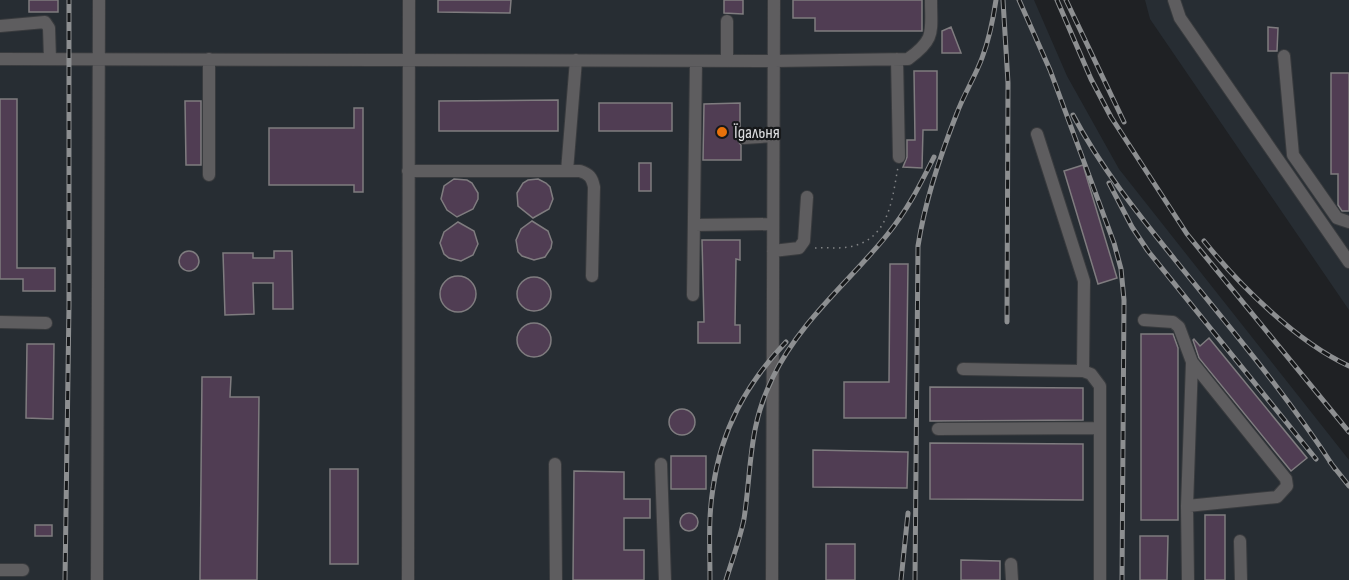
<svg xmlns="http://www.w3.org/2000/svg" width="1349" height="580" font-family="'Sofia Sans Condensed',sans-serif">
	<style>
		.built { fill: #272d33 }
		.building { fill: #503d53; stroke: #7f7c7f; stroke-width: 1.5 }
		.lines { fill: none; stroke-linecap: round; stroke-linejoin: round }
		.minor-casing { stroke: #393b3e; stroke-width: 14 }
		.path { stroke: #828486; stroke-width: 1.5; stroke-dasharray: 1.5 4.5; stroke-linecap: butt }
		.minor { stroke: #5e5d5f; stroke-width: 12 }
		.rail-casing { stroke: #8d8f91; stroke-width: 5 }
		.rail { stroke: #16181a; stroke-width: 3; stroke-dasharray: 9; stroke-linecap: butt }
		.food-dot { fill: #e8710a; stroke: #16181a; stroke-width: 2 }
		.labels { text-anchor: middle; stroke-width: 4.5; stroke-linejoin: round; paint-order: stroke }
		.poi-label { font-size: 18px; fill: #dbdcde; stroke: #16181a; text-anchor: start }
	</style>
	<rect width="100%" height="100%" fill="#1f2124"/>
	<path class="built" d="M0,0h1034l33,76 52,93 230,291v120h-1349z
		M1145,0h204v310l-199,-291z"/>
	<path class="building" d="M29,0h29v12h-29z
		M438,0h73l-1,13 -72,-1z
		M724,0h19v14l-19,-1z
		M793,0h129v31h-107v-13h-22z
		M951,27l10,26h-19v-22z
		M1268,27l10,1 -1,23h-9z
		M914,71h23v59h-14l-1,38 -19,-1 4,-10v-17h8z
		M1331,73h18v138h-7l-4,-6v-31h-7z
		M0,99h17v169h38v23h-32v-12h-23z
		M558,100v31h-119v-30z
		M185,101h16v64h-15z
		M599,103h73v28h-73z
		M740,103v28l-4,7 5,7v15h-38l1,-56z
		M354,108h9v84h-9v-7h-85v-57h85z
		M639,163h12v28h-12z
		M1083,165l34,113 -19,6 -34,-113z
		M454,179l13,1 5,3 6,10v6l-5,10 -16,8 -10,-7 -6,-11 3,-13z
		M538,179l8,4 4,4 3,12 -4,10 -16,9 -15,-12 -1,-13 6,-10 5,-3z
		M532,221l16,10 4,11 -1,6 -6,9 -11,3 -12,-4 -4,-4 -2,-12 5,-11z
		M458,222l16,9 4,13 -5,11 -12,6 -12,-3 -5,-4 -4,-11 4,-11z
		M702,240h38v20l-4,-1 -1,66h5v18h-42v-21h6z
		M179 261a10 10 0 1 1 20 0a10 10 0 1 1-20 0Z
		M274,251h18l1,58h-20v-26h-20l1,31 -29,1 -2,-62h30v5h21z
		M890,264h18l-2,154h-62v-36h45z
		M440 294a18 18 0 1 1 36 0a18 18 0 1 1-36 0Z
		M517 294a17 17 0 1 1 34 0a17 17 0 1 1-34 0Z
		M517 340a17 17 0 1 1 34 0a17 17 0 1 1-34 0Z
		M1141,334h32l5,14v172h-37z
		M1209,338l98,120 -16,13 -92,-113 -6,-18 1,-1 6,7z
		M27,344h27l-1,75 -27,-1z
		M202,377h29l-1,20h29l-2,183h-57z
		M930,387l153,1v32l-153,1z
		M669 422a13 13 0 1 1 26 0a13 13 0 1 1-26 0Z
		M930,443l153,1v56l-153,-1z
		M813,450l95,2 -1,36 -94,-1z
		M671,456h35v33h-35z
		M330,469h28v95h-28z
		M574,471l50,1v27h26v19h-26v32h20v30h-71z
		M680 522a9 9 0 1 1 18 0a9 9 0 1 1-18 0Z
		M1205,515h20v65h-20z
		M35,525h17v11h-17z
		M1140,536h28l-1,44h-27z
		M826,544h29v36h-29z
		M961,560l39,1v19h-39z"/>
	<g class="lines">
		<g class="minor-casing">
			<path id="minor" d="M1174,0l6,18 169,244
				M727,21v40
				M0,26l45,-4 4,6 1,31
				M1284,56l9,99 44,63 12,4
				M0,59l774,2 134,-2c28,-20 23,-27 23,-59
				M897,59l2,98
				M1037,134l47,147 -1,90
				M744,138l30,-2
				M408,171h172c9,3 12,6 14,16l-2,89
				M567,171l9,-111
				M209,175v-116
				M694,225l79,-1
				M773,251l26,-3 5,-7 3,-44
				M693,295l3,-234
				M1144,320l29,2 6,5 13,35 -5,144 1,74
				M0,322l46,1
				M963,369l120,2 8,3 9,12v194
				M938,429l162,-1
				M555,464l1,116
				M661,464l4,116
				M1187,506l90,-9 10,-11 -1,-7 -94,-117
				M1240,541l1,39
				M1011,564l1,16
				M0,570h23
				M97,580l2,-580
				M408,580l1,-580
				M772,580l2,-580"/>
		</g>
		<path class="path" d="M815,248c11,-1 22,1 33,-1 41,-6 44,-47 50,-80"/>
		<use href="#minor" class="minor"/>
		<g class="rail-casing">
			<path id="rail" d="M1003,0l5,83 -1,239
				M1019,0l31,70 64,173 7,26 3,31 -2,280
				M1057,0l34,79 20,38 76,117 162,198
				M1066,0l58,122
				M1073,115c28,53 66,100 103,146 55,68 111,134 159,208
				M1109,183l23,44 16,24 168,208
				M1204,241c36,45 93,101 145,125
				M1330,462l19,24
				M65,580l4,-275v-305
				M710,580c0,-31 -2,-62 3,-92 8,-58 33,-104 73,-146
				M726,580c6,-20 14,-41 18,-61 8,-53 4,-92 29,-142 27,-56 76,-95 114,-142 21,-26 32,-48 47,-78
				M901,580l7,-67
				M915,580l3,-334c7,-46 22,-90 39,-133 7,-19 18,-36 25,-55 7,-18 11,-38 14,-58"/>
		</g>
		<use href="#rail" class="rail"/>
	</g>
	<circle class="food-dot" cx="722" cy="132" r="6"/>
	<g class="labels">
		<g class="poi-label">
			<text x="734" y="138">Їдальня</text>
		</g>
	</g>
</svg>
